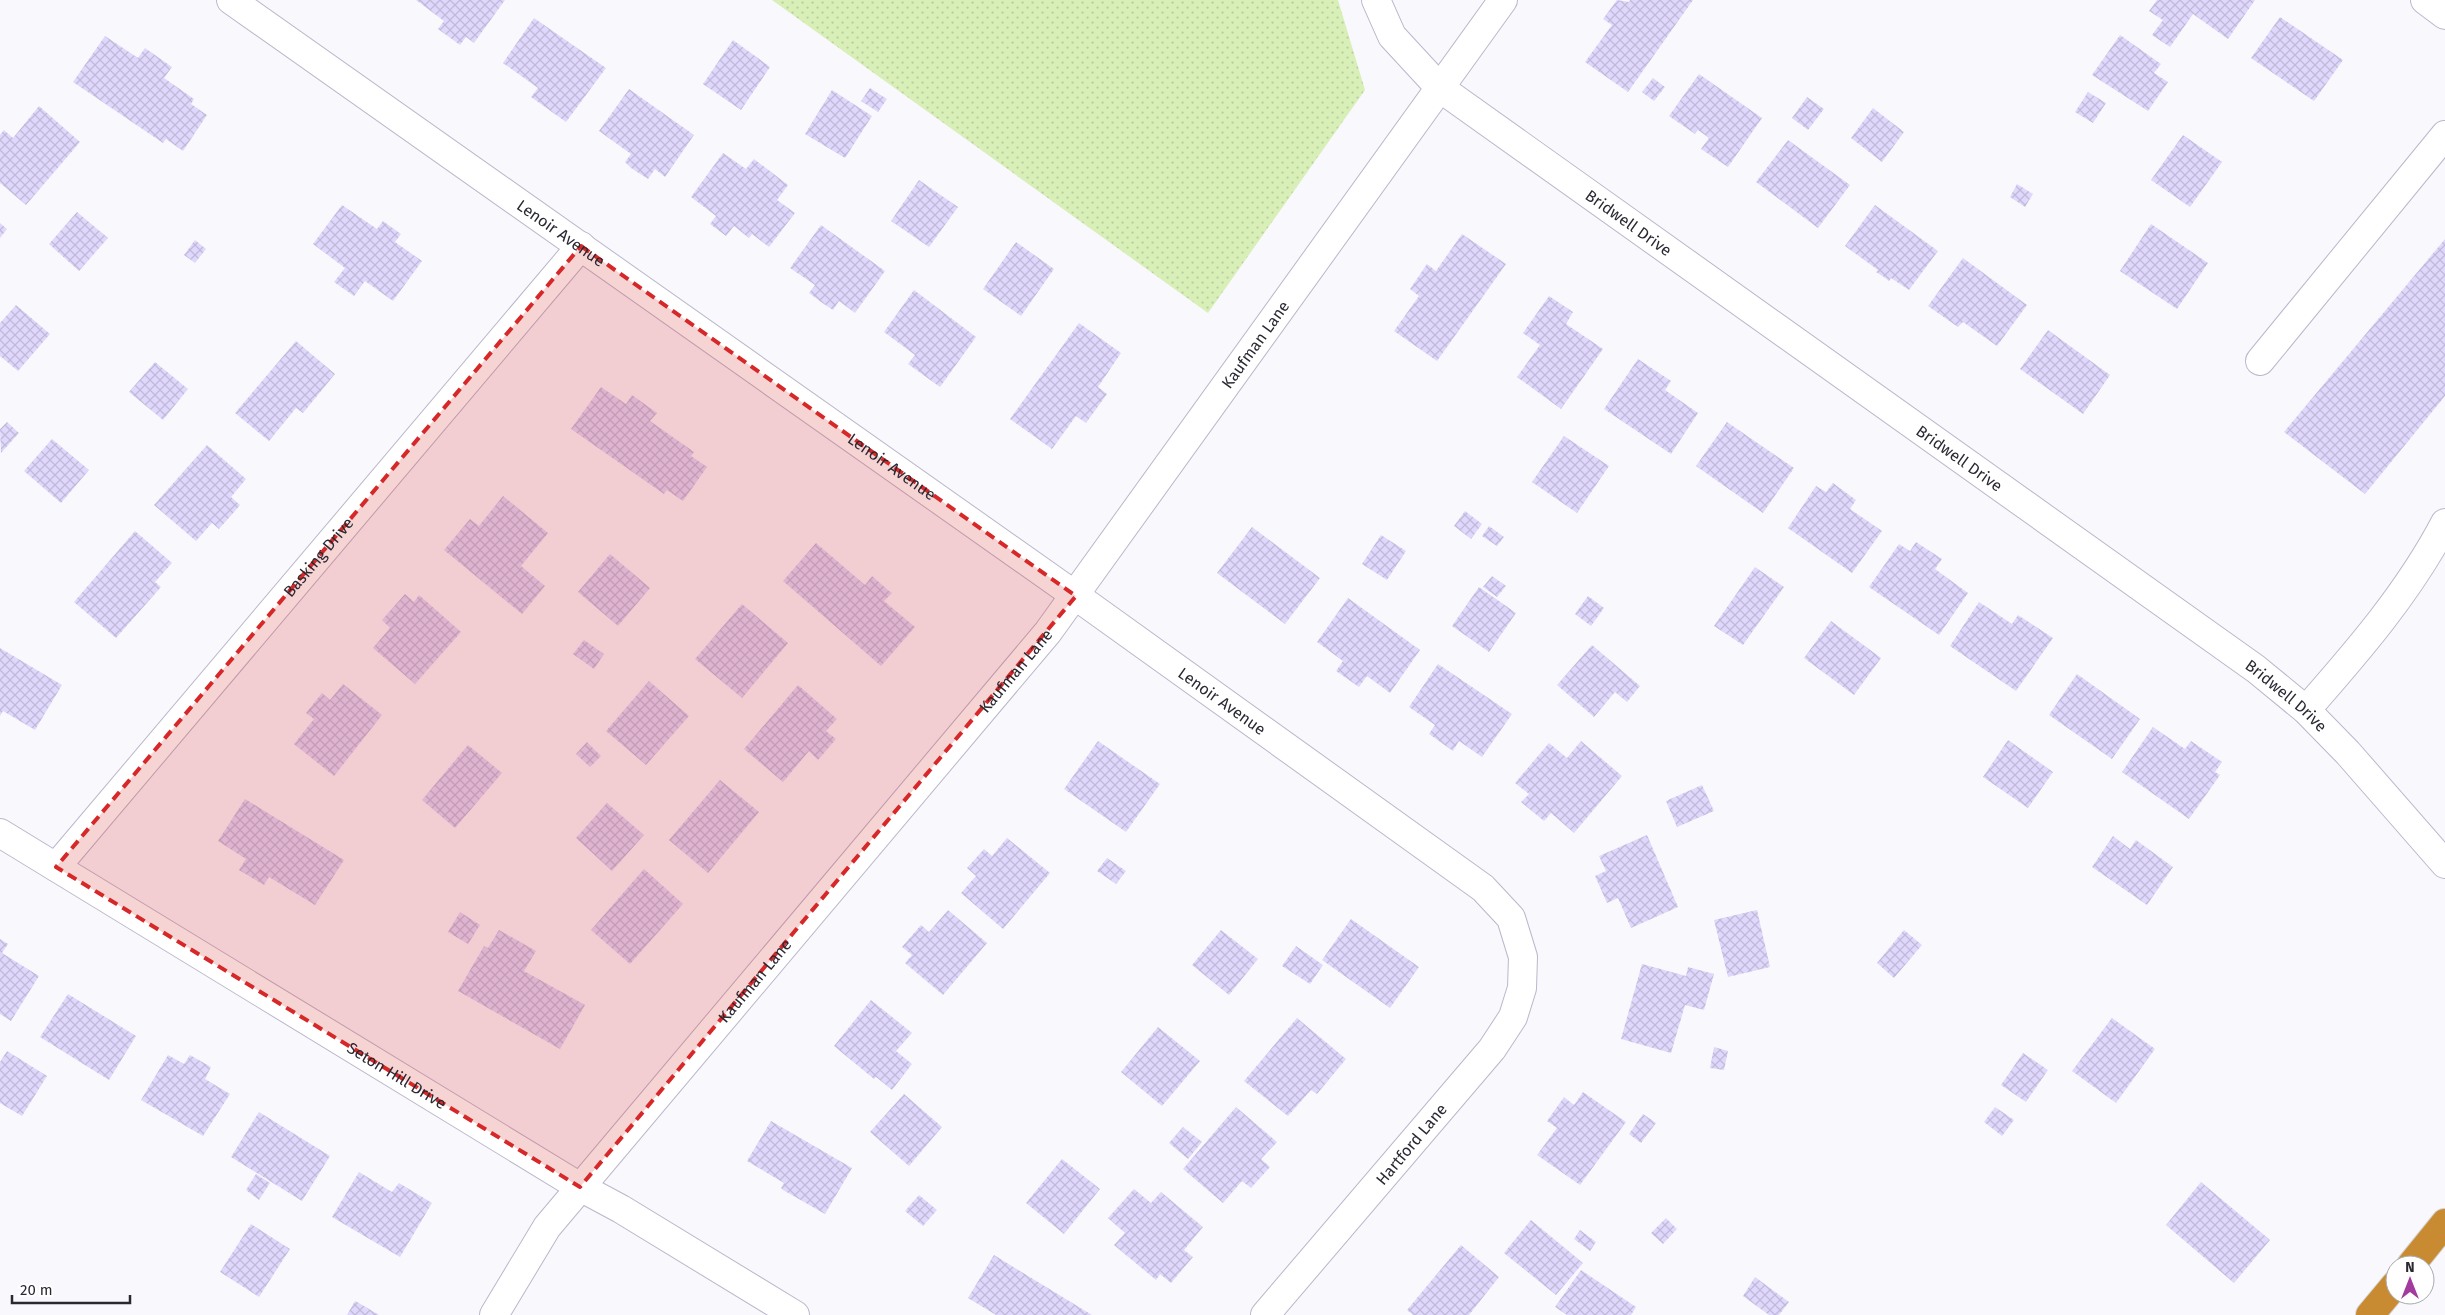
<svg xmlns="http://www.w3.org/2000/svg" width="2445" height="1315" font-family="'Fira Sans',sans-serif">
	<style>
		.grass { fill: url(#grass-dots) }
		.building { fill: url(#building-cross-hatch) }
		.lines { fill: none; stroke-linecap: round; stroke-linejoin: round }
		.minor-casing { stroke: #bbb7cc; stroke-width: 30 }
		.highway-casing { stroke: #d4d4d6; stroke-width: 30 }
		.minor { stroke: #fff; stroke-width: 28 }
		.highway { stroke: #c98b31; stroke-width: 28 }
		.marked { fill: #d62828; fill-opacity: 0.2; stroke: #d62828; stroke-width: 4; stroke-dasharray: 10 6; stroke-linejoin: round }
		.labels { text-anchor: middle; stroke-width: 4; stroke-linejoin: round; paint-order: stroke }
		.street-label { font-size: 16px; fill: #2a2831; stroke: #fff }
	</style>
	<defs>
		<pattern id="grass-dots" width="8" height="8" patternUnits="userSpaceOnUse" patternTransform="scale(1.25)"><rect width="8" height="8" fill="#d8efb8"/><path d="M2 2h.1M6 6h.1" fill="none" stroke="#bacd9f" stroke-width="1.8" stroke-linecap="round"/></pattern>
		<pattern id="building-cross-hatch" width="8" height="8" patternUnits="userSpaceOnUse" patternTransform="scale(1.25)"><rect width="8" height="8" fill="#e0d8fc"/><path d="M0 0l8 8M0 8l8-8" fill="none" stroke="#c0b9d8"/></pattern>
	</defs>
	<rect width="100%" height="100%" fill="#f9f8fd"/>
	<path class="grass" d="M772,0h566l27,90 -157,223z"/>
	<path class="building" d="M416,0h89l-31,43 -8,-6 -6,8 -22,-16 6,-8z
		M1617,0l12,2 1,-2h63l-65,92 -43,-30 27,-37 -9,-6z
		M2157,0h98l-27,39 -35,-25 -23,33 -18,-12 11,-15 -14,-9z
		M2280,17l63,43 -29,41 -63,-43z
		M534,18l72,50 -40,54 -35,-25 7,-9 -35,-25z
		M2120,35l41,29 -7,9 14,9 -20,29 -56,-36z
		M105,36l33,22 7,-10 27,19 -8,11 30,21 -3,5 16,11 -24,36 -17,-12 -3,4 -90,-61z
		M733,40l37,27 -29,43 -38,-26z
		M1699,74l63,44 -34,49 -27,-18 8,-11 -11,-8 -3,4 -26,-18z
		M1653,78l12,9 -11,14 -12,-9z
		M870,88l17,11 -9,13 -17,-11z
		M629,89l65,46 -29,42 -10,-8 -7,10 -17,-11 -6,-6 6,-8 -32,-23z
		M832,90l40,26 -27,42 -40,-24z
		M2088,92l18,11 -13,20 -18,-11z
		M1807,97l17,12 -16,21 -16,-12z
		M39,106l41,36 -54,63 -26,-22v-48l4,-5 9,8z
		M1873,108l31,24 -22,30 -31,-24z
		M2183,135l39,27 -32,45 -39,-27z
		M1788,140l62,45 -32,43 -62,-46z
		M723,153l23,16 8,-10 34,26 -11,15 18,13 -26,34 -17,-13 -3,4 -15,-12 -8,10 -16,-12 6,-8 -25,-19z
		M919,180l39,27 -29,40 -38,-26z
		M2017,184l16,10 -8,13 -15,-10z
		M342,205l35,24 6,-8 18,13 -6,8 27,19 -29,40 -28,-20 -11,15 -20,-14 11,-14 -32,-24z
		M1875,205l63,46 -29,39 -18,-12 -2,3 -5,-4 -8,-5 2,-2 -33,-24z
		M77,212l31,26 -29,33 -30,-27z
		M0,223l7,6 -7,9z
		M2151,224l57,39 -31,46 -57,-38z
		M821,225l64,46 -30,42 -16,-12 -6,9 -12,-8 -12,-9 6,-8 -25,-17z
		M1462,234l44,30 -69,97 -43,-30 25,-35 -9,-7 17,-25 9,7z
		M2445,239v157l-80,98 -81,-62z
		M195,240l11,9 -11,14 -11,-8z
		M1016,242l38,27 -33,47 -38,-27z
		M1963,258l64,47 -30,41 -34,-24 -5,5 -30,-21z
		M914,290l62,47 -36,50 -32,-23 7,-9 -31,-23z
		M1549,296l24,16 -7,12 37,25 -42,60 -44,-32 23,-32 -17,-12z
		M16,305l34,29 -32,37 -18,-15v-33z
		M1079,323l42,30 -23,34 9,7 -21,29 -10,-7 -24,33 -42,-30z
		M2048,330l62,45 -27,39 -63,-45z
		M296,341l39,33 -32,39 -7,-5 -27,33 -34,-28z
		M1638,359l33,22 -6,9 33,23 -27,41 -67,-45z
		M155,362l33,27 -25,31 -34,-28z
		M601,387l25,17 6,-9 25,18 -7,8 44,31 -3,4 16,11 -24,34 -16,-11 -3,4 -93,-65z
		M7,422l12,11 -18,20 -1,-24z
		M1727,422l67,46 -31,45 -67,-47z
		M1564,436l45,30 -32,47 -45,-31z
		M52,439l37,31 -28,33 -37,-32z
		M207,445l39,34 -15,18 9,8 -5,6 -16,18 -7,-6 -16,18 -42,-36z
		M1833,483l23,17 -6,9 32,22 -30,42 -64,-45 28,-42 10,6z
		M503,496l45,37 -27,33 24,20 -23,28 -78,-64 26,-31 9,7z
		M1465,511l17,13 -11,15 -17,-13z
		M1489,526l15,11 -7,9 -15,-10z
		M1252,527l68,51 -35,46 -68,-51z
		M135,531l37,32 -17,19 6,5 -45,51 -42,-36z
		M1381,535l25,16 -19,29 -25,-16z
		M1916,542l26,17 -7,10 33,24 -29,42 -70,-48 30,-43 11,7z
		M816,543l49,42 7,-9 17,15 3,2 -8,8 31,26 -34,39 -98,-85z
		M610,554l40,34 -32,38 -40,-34z
		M1755,567l29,20 -41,58 -29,-19z
		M1492,576l14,10 -9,11 -14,-10z
		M1479,587l37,26 -27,39 -37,-26z
		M405,594l9,8 5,-7 42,37 -46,52 -42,-36 17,-20 -8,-8z
		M1588,596l16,12 -13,18 -16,-12z
		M1348,598l72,52 -30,43 -23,-17 -8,11 -23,-16 7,-10 -26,-19z
		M1979,602l33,22 6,-9 35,23 -37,53 -66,-45z
		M742,604l46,39 -46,55 -47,-39z
		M1831,621l50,37 -27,37 -50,-37z
		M584,640l20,14 -10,15 -21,-15z
		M1592,645l48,41 -13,16 -12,-10 -21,25 -37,-32z
		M0,648l62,37 -27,45 -32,-19 -3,5z
		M1438,664l74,50 -30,43 -23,-16 -6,10 -24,-17 6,-9 -26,-18z
		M2077,674l63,45 -28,40 -63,-44z
		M649,681l40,35 -43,49 -40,-34z
		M343,684l39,31 -48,61 -40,-32 20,-25 -8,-6 16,-20 8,7z
		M798,685l39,34 -11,12 10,8 -18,21 -9,-9 -26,31 -39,-33z
		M2153,727l32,22 6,-8 31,21 -7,10 5,3 -31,44 -67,-47z
		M2008,740l45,32 -25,36 -45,-31z
		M1098,741l62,43 -34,48 -62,-43z
		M1581,741l41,35 -48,57 -23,-20 -7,8 -23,-19 8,-8 -14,-11 34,-40 18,15z
		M587,742l14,14 -11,11 -14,-13z
		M468,745l34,28 -47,55 -33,-28z
		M720,780l39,32 -51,61 -39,-33z
		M1702,785l12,26 -37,16 -11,-26z
		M245,799l99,61 -29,45 -46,-28 -5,8 -25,-15 7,-11 -28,-18z
		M607,803l37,32 -32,36 -36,-33z
		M1647,835l31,72 -47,21 -13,-30 -11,5 -12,-27 11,-5 -7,-15z
		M2113,836l17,13 6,-9 37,27 -26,38 -55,-38z
		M1007,838l43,35 -47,56 -42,-36 15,-17 -9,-8 17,-19 8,7z
		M1107,858l19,13 -10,13 -19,-13z
		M644,869l39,35 -53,60 -39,-34z
		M948,910l39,33 -44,52 -38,-32 7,-8 -10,-8 19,-22 8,7z
		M1757,910l13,57 -42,10 -14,-57z
		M460,912l20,13 -12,19 -20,-12z
		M1351,919l68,48 -29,41 -68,-48z
		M499,930l37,21 -12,20 61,34 -25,44 -102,-58 26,-45 4,2z
		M1221,930l37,29 -29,36 -37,-30z
		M1904,930l18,15 -28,33 -17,-15z
		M0,939l8,5 -6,9 37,23 -28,45 -11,-7z
		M1296,946l27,19 -13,19 -28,-18z
		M1642,964l44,12 2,-9 26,7 -10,36 -19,-5 -14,48 -50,-14z
		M68,994l68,42 -27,44 -69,-43z
		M871,1000l41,33 -16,18 16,13 -20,26 -16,-13 -2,2 -40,-33z
		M1297,1018l49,41 -29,35 -6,-4 -23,26 -44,-35z
		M2112,1018l43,31 -39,54 -44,-32z
		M1158,1027l42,34 -38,45 -41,-34z
		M1714,1047l14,4 -4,19 -14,-2z
		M7,1051l40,25 -25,40 -22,-13v-41z
		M2023,1053l25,17 -22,32 -25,-17z
		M168,1055l16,9 6,-9 21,12 -6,12 25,15 -27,42 -62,-36z
		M1583,1092l43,30 -46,63 -43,-30 20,-27 -10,-7 17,-24 10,8z
		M904,1094l38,33 -33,39 -39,-34z
		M1236,1107l41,35 -16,17 9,8 -19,21 -9,-7 -19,22 -40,-34z
		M1995,1107l19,13 -12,16 -18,-14z
		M259,1112l71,44 -28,45 -71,-44z
		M1643,1114l13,9 -15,20 -12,-9z
		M771,1121l81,47 -27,46 -42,-24 -2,-2 3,-5 -37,-22z
		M1183,1127l19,15 -14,17 -19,-16z
		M1062,1159l38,30 -36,45 -38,-31z
		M359,1172l33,20 7,-9 33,20 -32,54 -68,-40z
		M256,1174l14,9 -11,17 -13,-10z
		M2201,1182l69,58 -36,43 -68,-58z
		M1134,1189l17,14 10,-11 42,35 -19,23 9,7 -22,26 -11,-9 -4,6 -42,-35 11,-12 -17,-15z
		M919,1195l18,15 -14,16 -18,-15z
		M1666,1218l11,11 -14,15 -12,-11z
		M1531,1220l52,43 -27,32 -52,-42z
		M251,1224l39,25 -31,48 -39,-25z
		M1580,1230l16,12 -6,9 -16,-12z
		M1461,1245l38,32 -30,38h-56l-6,-5z
		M994,1255l21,13 77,47h-96l-28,-17z
		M1581,1270l55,37 -5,8h-64l-12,-8z
		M1755,1277l34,25 -10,13h-10l-26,-19z
		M355,1301l4,2 20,12h-32z"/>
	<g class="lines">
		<g class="minor-casing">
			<g id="minor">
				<path id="s1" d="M231,0l845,596 407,292 28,30 12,39 -1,31 -9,29 -21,32 -227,266"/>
				<path id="s2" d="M1376,0l16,36 48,52 816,581 50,41 42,43 97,111"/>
				<path d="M2425,0l20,15"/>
				<path d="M2260,361l185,-226"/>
				<path d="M2306,710c51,-58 103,-118 139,-187"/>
				<path id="s3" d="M0,833l580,354 41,22 174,106"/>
				<path id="s4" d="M56,867l525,-621"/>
				<path id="s5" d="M494,1315l53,-88 501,-595 455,-632"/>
			</g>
		</g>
		<g class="highway-casing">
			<path id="highway" d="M2411,1265l34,-42
				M2370,1315l25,-30"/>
		</g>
		<use href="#minor" class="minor"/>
		<use href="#highway" class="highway"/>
	</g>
	<path class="marked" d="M581,246l495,350 -496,591 -524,-320z"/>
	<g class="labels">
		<g class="street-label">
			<text dy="6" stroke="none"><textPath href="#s2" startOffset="342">Bridwell Drive</textPath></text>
			<text dy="6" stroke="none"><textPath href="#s1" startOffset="404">Lenoir Avenue</textPath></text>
			<text dy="6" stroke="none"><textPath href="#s5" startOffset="1235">Kaufman Lane</textPath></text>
			<text dy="6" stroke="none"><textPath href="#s2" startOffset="748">Bridwell Drive</textPath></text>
			<text dy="6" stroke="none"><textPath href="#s1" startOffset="809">Lenoir Avenue</textPath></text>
			<text dy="6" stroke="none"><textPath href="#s4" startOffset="406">Basking Drive</textPath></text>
			<text dy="6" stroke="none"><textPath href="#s5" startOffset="830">Kaufman Lane</textPath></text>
			<text dy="6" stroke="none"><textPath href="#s2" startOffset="1152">Bridwell Drive</textPath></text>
			<text dy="6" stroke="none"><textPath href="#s1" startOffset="1214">Lenoir Avenue</textPath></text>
			<text dy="6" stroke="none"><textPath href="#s5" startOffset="425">Kaufman Lane</textPath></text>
			<text dy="6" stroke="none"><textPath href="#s3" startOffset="465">Seton Hill Drive</textPath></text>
			<text transform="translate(1411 1144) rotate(-50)" y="6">Hartford Lane</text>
		</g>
	</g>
	<g transform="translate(2410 1280)"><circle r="24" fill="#ffffff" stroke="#aaa9ad"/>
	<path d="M0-4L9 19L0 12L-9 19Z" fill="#a33b9e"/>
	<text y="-8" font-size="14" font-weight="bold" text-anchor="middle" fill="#2a2831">N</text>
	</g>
	<path d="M12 1295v8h118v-8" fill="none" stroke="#2a2831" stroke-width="2.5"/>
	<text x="20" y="1295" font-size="15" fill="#2a2831" stroke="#ffffff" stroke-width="4" paint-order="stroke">20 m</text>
</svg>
